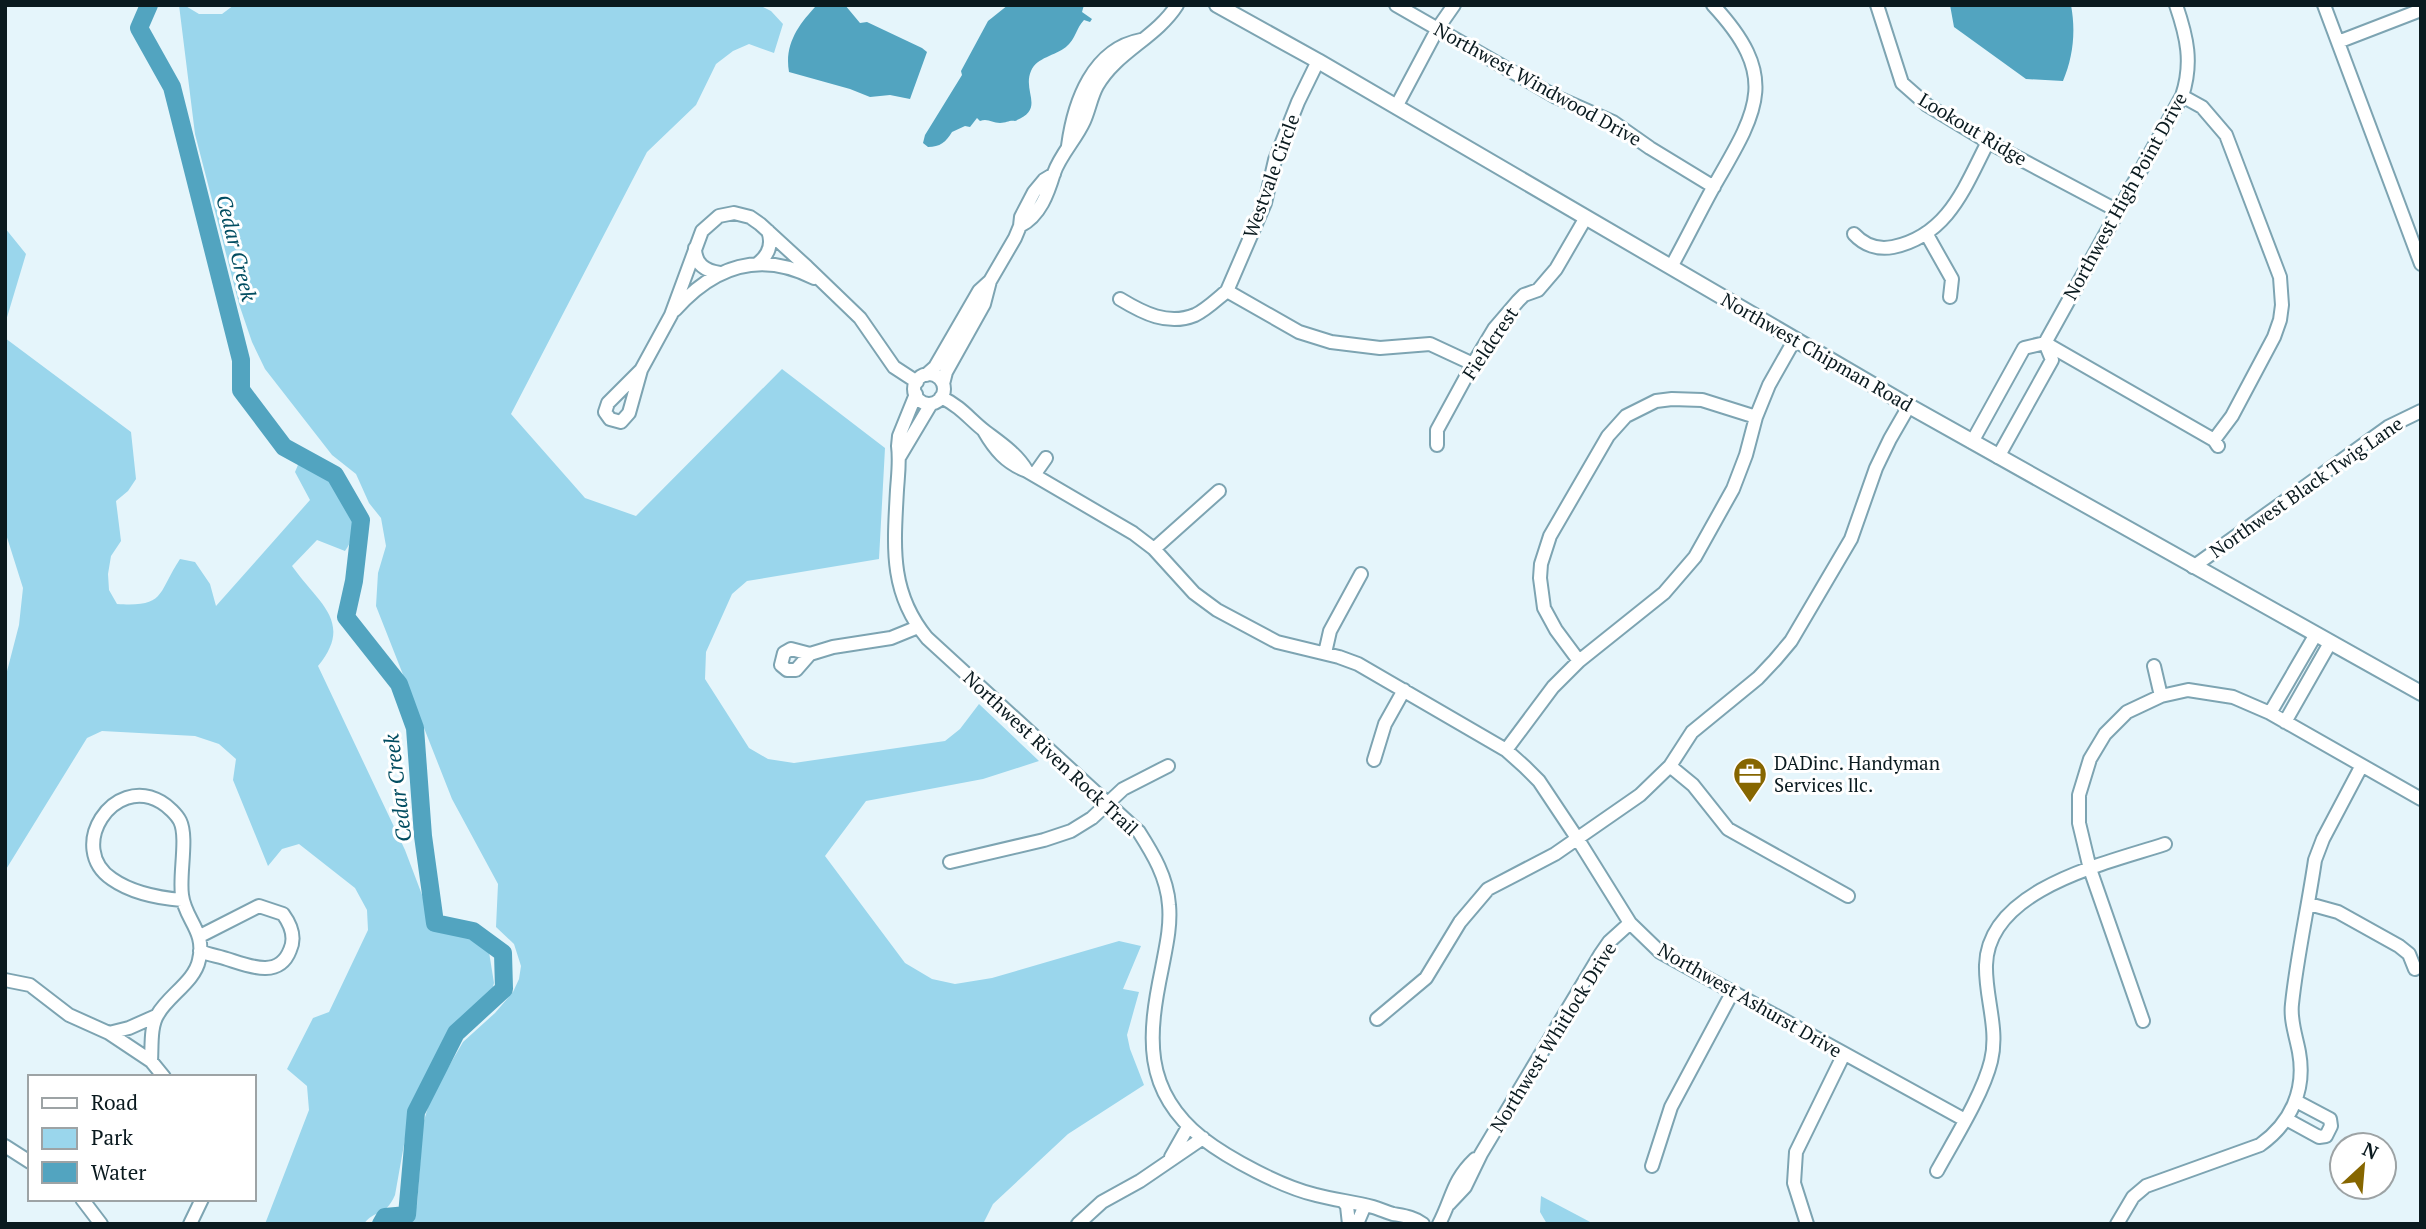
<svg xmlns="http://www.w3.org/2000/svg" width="2426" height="1229" font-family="'PT Serif',serif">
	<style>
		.green { fill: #9ad6ec }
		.water { fill: #52a4c0 }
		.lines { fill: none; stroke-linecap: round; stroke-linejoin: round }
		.river { stroke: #52a4c0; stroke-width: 18 }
		.minor-casing { stroke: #7da4b2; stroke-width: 16 }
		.major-casing { stroke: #7da4b2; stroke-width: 18 }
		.minor { stroke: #fff; stroke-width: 12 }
		.major { stroke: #fff; stroke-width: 14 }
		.labels { text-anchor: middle; stroke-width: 6; stroke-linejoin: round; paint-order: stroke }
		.street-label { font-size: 19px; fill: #0a1a1f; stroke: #fff }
		.poi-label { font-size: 19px; fill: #0a1a1f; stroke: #fff; text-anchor: start }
		.water-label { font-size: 21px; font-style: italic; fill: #024d61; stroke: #fff }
	</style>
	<rect width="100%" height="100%" fill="#e5f5fb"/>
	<path class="green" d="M179,5h5l15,9h23l12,-9h525l12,6 12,13 -9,29 -25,-9 -16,7 -17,13 -20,41 -49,47 -136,262 74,84 51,18 146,-147 103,79 -6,111 -132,22 -15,13 -26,58 -1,27 44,69 19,11 26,4 151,-22 15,-12 19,-25 60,57 -56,18 -117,22 -41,55 80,107 27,16 23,5 37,-6 127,-37 22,5 -18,43 16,3 -12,43 3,14 14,36 -76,49 -75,70 -10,20h-577l11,-19 6,-81 8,-27 32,-55 32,-29 18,-21 6,-13 2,-13 -7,-22 -18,-17 2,-43 -46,-85 -76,-193 2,-33 8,-27 -5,-28 -12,-15 -13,-29 -24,-19 -67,-86 -13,-27 -13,-38 -44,-170z
		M5,228l21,26 -21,70z
		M5,338l126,94 5,47 -8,12 -12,10 5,40 -10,15 -3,18 1,16 8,14c49,3 40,-10 63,-45l15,3 15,22 6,22 94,-106 -15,-28 5,-12c9,6 20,11 29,18 22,17 33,50 16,73l-28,-11 -25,26c27,38 62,56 26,100l87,184 22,58 50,31 12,13 5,31 -3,11 -38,35 -27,49 -16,33 -15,84c-10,23 -21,14 -31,29h-99l44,-114 -2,-24 -20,-17 26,-51 16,-6 39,-82 -1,-20 -12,-22 -56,-44 -17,5 -14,17 -35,-86 3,-21 -17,-15 -24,-8 -93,-5 -15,7 -82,133v-192l14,-54 4,-37 -18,-57z
		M1541,1196l53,28h-47l-7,-12z"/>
	<path class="water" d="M817,5h28l15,18 7,-1 55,26 5,4 -17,47 -20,-4 -20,2 -20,-8 -61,-17c-5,-28 10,-48 28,-67z
		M1008,5h76l-2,7 10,7 -2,3 -6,-2c-8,8 -8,19 -18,27 -11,9 -29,10 -35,24 -9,21 15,38 -16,50 -6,-1 -8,2 -15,2 -8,0 -12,-5 -20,-2l-3,-3 -7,9 -5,-1 -13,6c-6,10 -12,15 -24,15l-5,-4 2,-8 37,-60 -1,-4 27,-50z
		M1950,5h121c5,27 2,52 -8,76l-37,-2 -72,-52z"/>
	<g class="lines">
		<path class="river" d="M149,5l-10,23 33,59 69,273v30l43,57 51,28 26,45 -7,61 -8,36 53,67 16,44 8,108 12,87 38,8 30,22 1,36 -48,44 -40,79 -9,103 -22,2 -4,7"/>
		<g class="minor-casing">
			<path id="minor" d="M1396,5l160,92 57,25 37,26 64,39
				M1877,5l25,78 25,22 61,37 130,69
				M2324,5l97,259
				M2338,42l83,-32
				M2182,96l20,11 24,28 54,142 2,28 -2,15 -6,17 -42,79 -18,24 4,6
				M1396,107l42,-79 16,-23
				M1068,146c6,-45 25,-97 73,-106
				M1020,226c20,-10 28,-33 34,-53 6,-18 22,-34 30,-52 5,-11 7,-24 13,-35 19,-34 59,-48 80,-81
				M1926,233l26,46 -2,18
				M1854,234c10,11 24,16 39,13 56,-12 72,-61 95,-105
				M695,248c0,16 10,23 25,25
				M757,264c11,-8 16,-20 11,-33
				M1671,267c15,-27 28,-54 43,-81 44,-76 66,-109 -1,-181
				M1227,291l72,41 32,10 49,6 50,-4 43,20
				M1227,291l38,-88 10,-43 23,-58 20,-41
				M1120,299c23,14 48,27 75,16 11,-5 22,-16 32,-24
				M675,310c39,-44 85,-60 139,-32
				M2045,343l169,97
				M641,370l-12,43 -8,9 -11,-3 -5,-7 3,-9 33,-33 30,-55 31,-84 17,-15 15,-3 16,4 10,7 47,43 53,51 34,49 23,15
				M914 389a15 15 0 1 1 30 0a15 15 0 1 1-30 0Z
				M926,375l9,-8 44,-76 11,-10 25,-43 5,-12 1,-9 13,-25 10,-12 10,-6
				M943,384l3,-12 38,-68 6,-23
				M916,394l-17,42 -1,10c2,15 0,29 -1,44 -3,56 -8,102 30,148l212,194c14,22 28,45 30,73 2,21 -3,42 -7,63 -14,67 -20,122 40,170 27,21 80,49 114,57 19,5 38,7 57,12 7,2 13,5 20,7 11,2 21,3 30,10
				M941,397c22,11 28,22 45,35 16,12 31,22 41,39
				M984,431c11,19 22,32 43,40l106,62 21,16 40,44 23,17 60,32 62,15 19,7 148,86 19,17 14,14 38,57 53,85 30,29 305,168
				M1972,442l52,-94 21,-5 137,-247c11,-33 5,-59 -6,-91
				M1437,445v-15l36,-66 21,-35 24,-28 6,-6 14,-5 18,-21 29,-50
				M900,456l31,-52
				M1998,457l54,-97 -7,-17
				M1034,475l12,-17
				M1154,549l65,-58
				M2193,567l195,-140 33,-16
				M1325,653l5,-22 31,-57
				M810,654l-14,16h-9l-6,-5 3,-12 7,-4 19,5 23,-7 58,-9 27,-11
				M1579,661l-23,-31 -12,-22 -4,-30 1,-14 9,-28 58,-100 18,-20 30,-15 16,-2 30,1 54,17
				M2154,666l7,30
				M2270,713l46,-79
				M2285,722l45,-79
				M1506,750l47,-63 26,-26 85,-68 31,-36 38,-68 13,-34 10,-38 13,-32 26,-46
				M1374,760l11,-36 19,-34
				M1670,766l23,19 35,44 120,67
				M950,862l94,-22 27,-9 21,-13 31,-29 45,-23
				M2309,904l29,8 61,34 10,8 6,15
				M200,936l59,-30 24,8c8,11 13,23 7,36 -11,29 -41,16 -63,9 -9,-3 -18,-4 -27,-8
				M5,980l25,5 39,30 40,18 42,28 13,16
				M1377,1019l49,-41 34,-56 28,-33 67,-35 85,-59 30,-29 22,-34 66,-54 17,-18 16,-19 60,-102 25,-71 14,-29 19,-33
				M2143,1021l-53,-152 -11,-46v-28l11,-36 15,-25 22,-22 34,-16 27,-6 45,7 37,16 151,86
				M109,1033l20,-5 27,-12
				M151,1061c1,-14 -1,-35 7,-47 10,-18 37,-33 41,-54 7,-29 -14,-40 -17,-65 -3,-20 6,-58 -2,-74 -3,-6 -12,-15 -19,-19 -48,-28 -95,46 -49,77 20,14 46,19 70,21
				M2286,1119l33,18 7,-1 5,-10 -1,-7 -34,-18
				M5,1146l25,16
				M1171,1157l17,-30
				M1652,1166l19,-59 61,-114
				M1937,1171c17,-31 46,-77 54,-110 8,-32 -6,-64 -5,-96 2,-77 122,-102 179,-121
				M82,1199l19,25
				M1343,1201l4,5 2,18
				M1449,1204l16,-17 16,-33 119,-199 9,-13 21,-19
				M190,1224l12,-25
				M1078,1224l24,-22 38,-21 63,-43
				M1357,1224l8,-19
				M1439,1224c14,-27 13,-43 36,-65
				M1807,1224l-13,-41 2,-31 48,-98
				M2117,1224l16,-27 13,-11 114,-41c31,-22 46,-55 39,-93 -3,-16 -9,-32 -7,-48 5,-48 16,-96 23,-144l8,-21 38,-72"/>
		</g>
		<g class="major-casing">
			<path id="major" d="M1217,5l101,56 591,345 512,287"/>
		</g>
		<use href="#minor" class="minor"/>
		<use href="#major" class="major"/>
	</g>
	<defs>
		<g id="office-pin" transform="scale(1.75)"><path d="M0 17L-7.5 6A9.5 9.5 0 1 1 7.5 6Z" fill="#866600" stroke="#fff"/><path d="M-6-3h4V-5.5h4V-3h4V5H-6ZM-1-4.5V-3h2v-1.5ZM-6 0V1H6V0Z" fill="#fff"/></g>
	</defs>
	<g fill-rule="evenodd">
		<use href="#office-pin" x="1750" y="774"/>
	</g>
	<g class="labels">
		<g class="street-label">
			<text transform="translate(1538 84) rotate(29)" y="7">Northwest Windwood Drive</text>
			<text transform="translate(1973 129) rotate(31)" y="7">Lookout Ridge</text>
			<text transform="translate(1271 176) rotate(-70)" y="7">Westvale Circle</text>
			<text transform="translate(2125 196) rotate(-61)" y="7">Northwest High Point Drive</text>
			<text transform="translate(1490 343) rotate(-56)" y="7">Fieldcrest</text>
			<text transform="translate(1817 352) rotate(30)" y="7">Northwest Chipman Road</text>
			<text transform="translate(2306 487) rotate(-35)" y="7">Northwest Black Twig Lane</text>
			<text transform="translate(1051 753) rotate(43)" y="7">Northwest Riven Rock Trail</text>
			<text transform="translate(1750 1000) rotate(30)" y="7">Northwest Ashurst Drive</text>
			<text transform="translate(1553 1037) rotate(-58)" y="7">Northwest Whitlock Drive</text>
		</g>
		<g class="poi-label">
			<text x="1774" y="770">DADinc. Handyman<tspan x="1774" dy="22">Services llc.</tspan></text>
		</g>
		<g class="water-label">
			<text transform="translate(236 248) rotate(76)" y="7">Cedar Creek</text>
			<text transform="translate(398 788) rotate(-97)" y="7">Cedar Creek</text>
		</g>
	</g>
	<rect width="2426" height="1229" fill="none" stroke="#0a1a1f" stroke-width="14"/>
	<rect x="28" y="1075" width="228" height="126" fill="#ffffff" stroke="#9da3a5" stroke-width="2"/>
	<rect x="42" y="1098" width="35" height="10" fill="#ffffff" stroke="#9da3a5" stroke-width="2"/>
	<text x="91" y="1110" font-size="21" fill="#0a1a1f">Road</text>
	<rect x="42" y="1128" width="35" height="21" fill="#9ad6ec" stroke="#9da3a5" stroke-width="2"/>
	<text x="91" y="1145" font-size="21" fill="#0a1a1f">Park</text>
	<rect x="42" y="1162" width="35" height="21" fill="#52a4c0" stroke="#9da3a5" stroke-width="2"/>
	<text x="91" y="1180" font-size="21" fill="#0a1a1f">Water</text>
	<g transform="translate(2363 1166) rotate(26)"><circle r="33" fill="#ffffff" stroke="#9da3a5" stroke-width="2"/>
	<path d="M0-5L12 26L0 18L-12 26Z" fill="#866600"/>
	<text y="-10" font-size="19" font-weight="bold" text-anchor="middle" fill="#0a1a1f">N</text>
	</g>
</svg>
